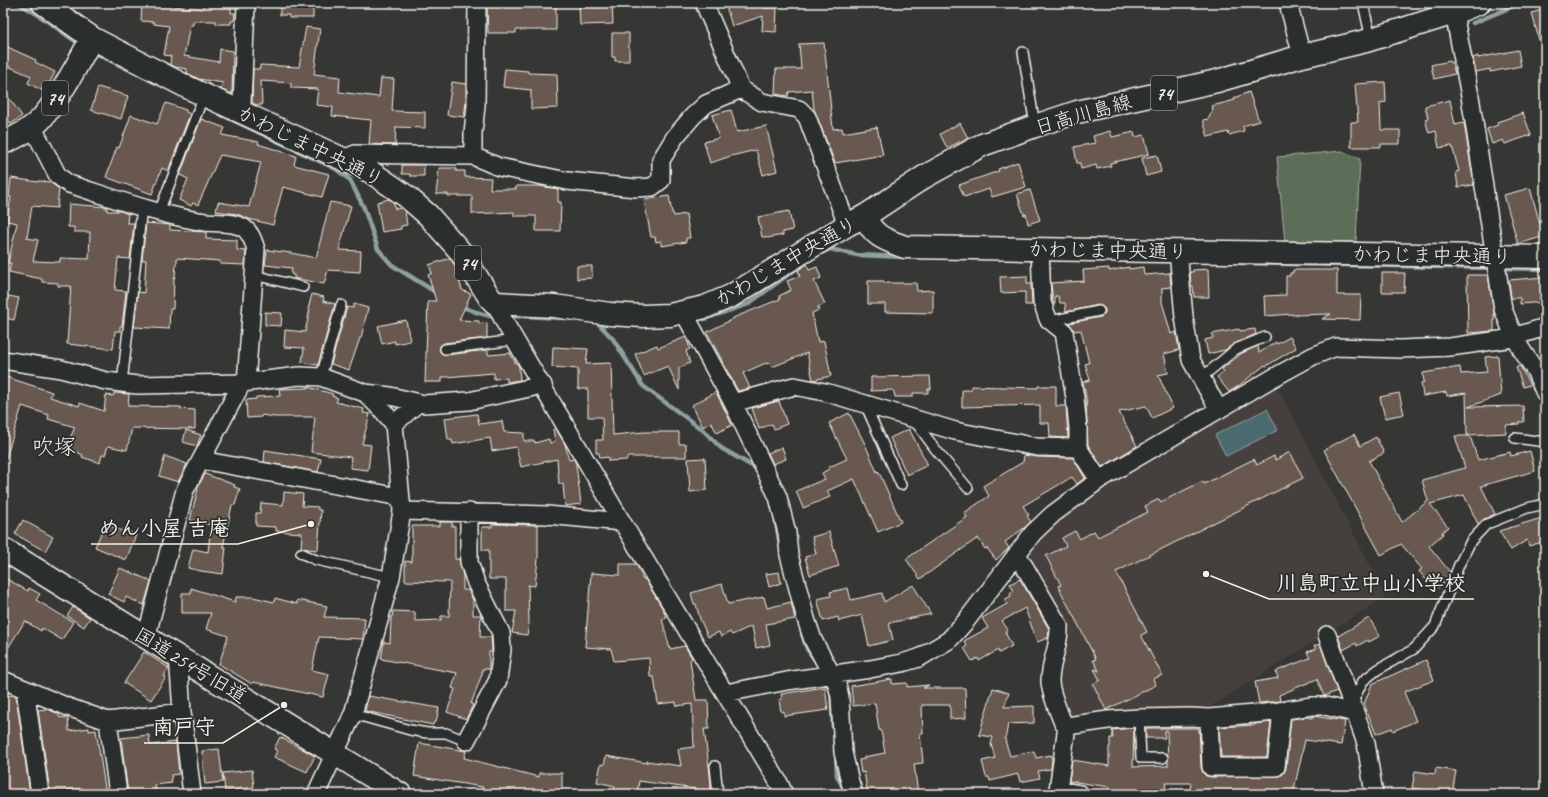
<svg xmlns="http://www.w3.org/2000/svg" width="1548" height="797" font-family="Caveat,'Klee One',sans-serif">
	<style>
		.built { fill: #45403d }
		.green { fill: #5c6e58; stroke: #a8b0a0 }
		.water { fill: #4c6a70; stroke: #8fa0a0 }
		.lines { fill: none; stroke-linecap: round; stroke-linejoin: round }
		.stream { stroke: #8fa0a0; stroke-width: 4.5 }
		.building { fill: #68584f; stroke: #f4f1e8 }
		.service-casing { stroke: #f4f1e8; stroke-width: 12 }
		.minor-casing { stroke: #f4f1e8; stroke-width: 20 }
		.tertiary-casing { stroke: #f4f1e8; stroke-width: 25 }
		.primary-casing { stroke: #f4f1e8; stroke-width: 25 }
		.service { stroke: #2a2d2e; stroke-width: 9 }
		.minor { stroke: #2a2d2e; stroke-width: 17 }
		.tertiary { stroke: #2a2d2e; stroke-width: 22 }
		.primary { stroke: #2a2d2e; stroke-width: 22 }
		.labels { text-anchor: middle; stroke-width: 3.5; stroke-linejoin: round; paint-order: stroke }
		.shield { fill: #2a2d2e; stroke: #b7b6b0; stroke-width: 1 }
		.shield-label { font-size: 19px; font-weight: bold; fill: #f4f1e8 }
		.street-label { font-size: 20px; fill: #f4f1e8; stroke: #2a2d2e }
		.quarter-label { font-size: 22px; fill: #f4f1e8; stroke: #2a2d2e }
		.leader { fill: none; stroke: #f4f1e8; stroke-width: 1.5 }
		.callout-dot { fill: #f4f1e8; stroke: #2a2d2e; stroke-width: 1.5 }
		.callout-label { font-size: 21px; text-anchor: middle; font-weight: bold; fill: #f4f1e8; stroke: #2a2d2e; stroke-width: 3.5; stroke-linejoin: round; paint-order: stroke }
	</style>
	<rect width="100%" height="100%" fill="#363635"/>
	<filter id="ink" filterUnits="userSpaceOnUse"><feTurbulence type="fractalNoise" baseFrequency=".025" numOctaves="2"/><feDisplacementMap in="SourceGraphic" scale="8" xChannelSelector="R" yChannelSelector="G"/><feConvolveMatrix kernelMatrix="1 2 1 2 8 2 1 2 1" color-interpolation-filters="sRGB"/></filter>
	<g filter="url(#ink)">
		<path class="built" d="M1276,384l110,212 -184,116 -134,7 -12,-36 7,-32 -37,-99 19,-22 33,-26z"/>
		<path class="green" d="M1342,151l18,8 -4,83 -71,1 -8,-86z"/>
		<path class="water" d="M1267,409l11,21 -52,26 -11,-21z"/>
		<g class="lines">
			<path class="stream" d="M17,3c23,10 42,28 64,42
				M1473,23l48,-20
				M91,51l63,31
				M222,115l114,54 14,11 14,28 14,41 14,16 45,28
				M821,253l9,-4 27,6 47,2
				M1239,263l306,6
				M460,306l16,6 21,6
				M506,317l18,-1 37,2
				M704,319l44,-15 48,-35
				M596,321l17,18 30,47 61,45 17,17 33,19 4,5
				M776,523l4,22
				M802,634l5,15 10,14
				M825,680l6,12 2,35
				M836,754l1,22 8,15"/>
		</g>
		<path class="building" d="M142,3h30v3l31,3v-6h28v10h4l-1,8h-3v3h-15v-3h-23v4h-3l-6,31 35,6 1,-13 13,2 -1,43 -12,-5 3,-6 -24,-4 -12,-6v-4l-12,-2 -5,-3 1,-8 -7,-1 5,-29 -15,-2v-2l-13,-1z
			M280,3h33v15h-24v-3h-9z
			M531,3h25v27h-40v3h-28l-1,-28z
			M579,3h33l1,21 -33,1z
			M725,3h37l2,5h13l-1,24 -14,-1 1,-15 -31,10z
			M1545,9v39h-4l-9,-35z
			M306,27l14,2 -6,45 26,3 -1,15 40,5 2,-19 13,1 -2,32 33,1v16l-29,-1 -1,18 -26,-1 2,-24 -39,-4 1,-9 -17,-2 2,-16 -27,-1v-5l-30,-2 1,24h-5l-5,-2 1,-34h7v-4l39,2z
			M612,33h17v28h-14v-4h-3z
			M824,43l9,86 9,-1 1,5 34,-6 6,28 -48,8 -19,-49 -2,-5 -2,-19 -23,2 -1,4 -13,-2 1,-25h25l-2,-25z
			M3,45l33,15 -1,2 20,10 -10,20 -17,-9 3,-7 -28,-12z
			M1518,50l3,16 -31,6v-3l-14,3 -3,-14 5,-2v2z
			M1450,61v2l2,-1 3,12 -21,5 -3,-14z
			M505,69l23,2v2l29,1 1,34 -27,1v-19l-28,-3z
			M452,82l14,2v18l-2,15 -17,-2z
			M1385,82l1,20 -6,1 1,27h19v14h-19v3h-30v-25h7l-3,-38z
			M98,87l30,9 -7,23 -30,-9z
			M3,90l19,26 -11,8 -8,-11z
			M1249,92l10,29 -16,5 1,5 -15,4 -1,-3 -20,5 -5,-17 5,-1 5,-9 -1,-4 23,-6 -1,-2z
			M1450,100l5,25 9,-2 10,62 -16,2 -2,-15 3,-1 -7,-25 -13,2 -3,-17 -7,2 -4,-14 3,-1 -3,-12z
			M166,103l20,7v2l4,2 -22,57 -6,-3 -10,26 -46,-17 11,-30 2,1 12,-33 26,9z
			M731,110l6,22 29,-6 11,45 -14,4 -7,-25 -25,6 -21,7 -6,-21 15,-4 -7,-23z
			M1523,113l8,22 -26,9 -2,-4 -11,4 -5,-15 11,-4 -1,-3z
			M201,119l24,9 -3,7 37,7 -1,2 38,12 -2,9 35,9 -7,23 -39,-10 -10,38 -24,-6 -12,-5 -21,-3 2,-9 31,5 12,-45 -41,-7 -22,50 -5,-2 -2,3 -12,-6 9,-21 -8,-4z
			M960,123l8,15 -21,10 -7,-14z
			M1110,131l2,6 22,-5 1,5 9,-2 5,19 -39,9 1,3 -14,3 -1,-4 -15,4 -1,-6h-3l-3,-16 21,-4 -2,-7z
			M1157,155l4,17 -15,4 -4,-18z
			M1018,162l8,25 -34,10 -3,-8 -25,8 -5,-12 40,-14 -1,-2z
			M402,165h22v11h-14v-2h-8z
			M439,168h17v3h9v6l26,1 -1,11h26v-3h23l19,3v13h3l-1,29h-24v-15h-22v-4l-42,2v-18h-24v-2h-12z
			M11,178l27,4v-1l12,1 9,7 -2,19 -25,-2 -5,32 11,2 -5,21 27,1v-4l29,1 1,-27h-16v-5h-6l1,-23 38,3v4h14l7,3 -1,9h7l-4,36 -12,-1 -3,32 11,1 -4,35h-2v5h-5l-2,18 -46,-5 4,-58h-13v-3l-16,-1v-3l-33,-7 2,-9h-3l9,-40 -10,-2 4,-24h-2z
			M1530,188l10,36 5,-1v13l-27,8 -14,-49z
			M1030,190l10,30 -12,4 -2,-10 -2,1 -7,-21z
			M669,196l3,17h1l1,3 12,-2 4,24h-4v4l-25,4v-5l-5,1 -1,-5h-4l-7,-37z
			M389,199l5,4 1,6 6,-1 4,3 2,14 -6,1v3l-19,3 -5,-30z
			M330,202l21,4 -12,44 22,1 -1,21 -32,-2 -4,14 -30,-6v-3l-3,-1 1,-6 -27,-3 2,-15 24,3 25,5z
			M789,211l4,19 -10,2v3l-16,3 -1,-1h-4l-4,-20z
			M146,223l24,2v5l36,2v7l31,1v10l9,1 -1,14 -25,-1v-3l-43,-3v5h-1l-1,15h-1l-1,31h-3l-1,20 -35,-2 4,-35 6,1 2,-33h-4z
			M450,258l5,8 7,24 9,4 -12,26 20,1v3l8,-1v15l-43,5 -4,3v6l6,3 42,-5v4l1,1 22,-2v4l3,2 1,4h2l2,4 1,13 -13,2v-4l-13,1v-6l-49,4h-3v5h-17l3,-81h8l-8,-26 4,-2 -3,-8z
			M807,264l2,6 8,-3 4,11 -7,3 11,23 -7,3 1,3 -7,3 6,29 6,-1 7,35 -18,4 -6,-27 -35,14 -2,-4 -3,1 -1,-1 -23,10 7,15 -12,3 -31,-59 26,-13v-1l47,-19 -1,-3 12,-6 -4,-9 13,-5 -2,-6z
			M577,266h15v12l-15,1z
			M1129,267v2l14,-2 1,8 26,-2 1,14 -9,1v14l9,32 5,-2 3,18 -15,4 4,19 -10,2 15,33 -21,10 -6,-12 -27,6 18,34 -35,21 -14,-22 -2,-42h1l-4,-21 7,-2 -5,-16 4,-1 -8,-33 -7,1 -5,-8 32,-6 4,-4v-4l-2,-2 -5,-2 -32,7 -1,-9h-5l-2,-7h-3v8h-2l-2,-21 33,-2 -1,-11 26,-2v3z
			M1208,269l1,28h-15l-1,-11h-2l-1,-14h3v-2z
			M1293,270h44v25h24l-1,25 -38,-1 9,-5 -39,1v-1l-27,2 -1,-20 22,-1v-19h4v-3h3z
			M1382,273h23l-1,19h-22z
			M1467,275h21l6,38v18l-26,2z
			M1027,276v8h4l1,21h-7v-13l-24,1 -1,-16z
			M1545,277v25l-25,2v-6h-9l-2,-18z
			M868,281h16v2h32l1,8 16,-1v23l-48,-1v-8h-17z
			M312,294l12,3 -1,4 12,3 -17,61 -16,-3 2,-14 -20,-1 1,-17 20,2 5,-23h-2z
			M3,295l16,3 -5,22 -11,-3z
			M354,304l14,4 -7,30h-1l-11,32 -18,-6 16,-57 6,1z
			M265,312l17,1 -1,13 -16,-1z
			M406,320l4,21 -15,3v-3l-13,3 -4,-18z
			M1239,329l1,2 15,-2 1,5 -22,10 -9,6 -17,4 -3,-14 8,-2 -1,-4z
			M686,337l4,12 -4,2 4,12 -11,5v22l-11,-24 -24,10 -9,-22 22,-9 1,3z
			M1290,337l6,11 -30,18 -1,-1 -28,22 -8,5 -12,-15 7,-5 -2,-3 20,-16 16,-7 1,7 17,-11 1,2z
			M553,347l35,2 -2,15 25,-1 2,72 31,-3h35v12h7v13h-59v3l-19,1v-4l-8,1 -1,-5h-3v-13h7l-1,-23h-14v-28h-10v-20l-26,-2z
			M1498,356l3,39 -33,12 55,-1 1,16h-5v2l-13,1v8l-39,2 -1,-42 -19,3 -1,-4 -23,4 -2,-13 3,-1 -1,-9 37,-6 1,7 26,-2 -2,-15z
			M1520,366l10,19 -7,2 -7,-20z
			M3,376l49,16 -2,5 29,9 1,-3 24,8 2,-16 7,1 1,-3 15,1 -1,12 53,1v2l14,1v19l-63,-1 -5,22 -19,-4 -3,9h-3l-2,8 -18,-6 1,-2 -17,-8 9,-20 -27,-8 1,-4 -27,-9 -16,52h-3z
			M930,376l1,13h-3v4h-15v4h-18l-1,-5 -2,-2 -21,1v-14z
			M971,386l67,2v-2h18v20h10l2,32 -18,-1 -1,-14h-9v-18l-78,2v-17h9z
			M308,387l25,7 -1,2 6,2 -2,4 28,7 -1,4 7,1 -8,30 9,1 -3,25 -18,-2 1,-11 -40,-5 4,-35h-41l-12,-2 -1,2 -14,1 -1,-18 10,-1v-2l24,-1 -1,-7 28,-1z
			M716,392l16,33 -15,8 -6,-11 -8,5 -11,-22z
			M1399,393l5,21 -19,4 -5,-21z
			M779,401l8,23 -13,5 -2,-5 -13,5 -7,-21z
			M849,413l16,31 12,28 1,-1 4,8 19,43 -23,10 -24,-53 -27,12 3,6 -27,11 -7,-17 29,-12 -3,-6 7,-4v-2l18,-8 -18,-36z
			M477,414l2,10 23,-3 2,11 20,1v8h11v2l14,-4 1,4 5,-2 -2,-12h3l9,15 4,16 5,-1 2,5 5,40 -16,2 -2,-22h-4l-2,-25 -36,8 -5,-20 -24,4 -2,-13 -37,6 -1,-4h-4l-3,-22z
			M909,429l19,36 -21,10 -17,-37z
			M186,430l15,5 -4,11 -14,-4z
			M1354,434l6,12 16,-9 8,16 -15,8 33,61 26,-21 -6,-21 43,-12 -10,-32h15l8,24 32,-8 1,4 19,-5 5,20 -54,15 14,28 -11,5 -6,5 -14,-29 -34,9 18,23 -6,5 1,2 -14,12 21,26 -4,9 -8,7 -8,-10 -3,3 -8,-10 3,-2 -21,-25 -20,11 -57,-105z
			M782,447l4,12 -13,5 -5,-11z
			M265,450l56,9 -3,13 -54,-10z
			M1290,452l13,26 -187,94 31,60 -6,3 21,40 -9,4 3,6 -50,25 -13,-26 7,-4 -6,-11 5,2 -6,-11 3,-1 -38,-73 3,-1 -15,-29 20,-10 -4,-8 13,-7 5,8 14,-8 4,6 50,-25 -3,-6 14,-7 2,3 42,-21 1,3 50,-25 3,6 17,-9 1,4z
			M1024,455l13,2 36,1 12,20 -8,6 -5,-7 -49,29 6,9 -2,1 4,6 -7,6 -19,14 4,6 -13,12 -9,-12 -2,1 -7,-11 -58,41 -14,-20 61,-42 -3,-4 25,-17 -6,-10 40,-24z
			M165,456l22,8 -9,18 -19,-6z
			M705,458l2,32 -17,2 -2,-33z
			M205,474l30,11 -1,2 6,2 -5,16h-3l-9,42h3l-3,27 -22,-3 -13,-3 5,-19 15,3 3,-27 -21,-5 8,-31 -1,-1z
			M284,492l19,2 -1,12 16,1v3h3l-3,40 -10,-1 -7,-2 1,-14 -26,-2v-4l-20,-1v-13h4l1,-10 22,2z
			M1545,517v24l-16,5 -2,-6 -16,10 -12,-19z
			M23,520l30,17 -8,14 -30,-17z
			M440,522h12v4h3v33h4l4,17v14h5l5,10v15h8l-1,22h11l1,13v2h-3v17h-7v5l-11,30 2,1 -7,14 -19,-7 8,-23 -3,-1 5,-15 -76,-14 3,-17 6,1 1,-26h1l1,-6 22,1v9l26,-1v-4h8l1,-34 -45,-1v-20l7,1v-36h28z
			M105,524l17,7 1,-2 13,6 -10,25 -31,-13z
			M492,524l46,1v34l-3,27 -7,-1 1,39 -2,11 -15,-2 4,-22h-10v-32h-17v-29h-7v-23h10z
			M829,532l10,34 -29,9 -5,-18 11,-3 -4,-17z
			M620,564h16l6,11v4h3l19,32 2,7 -4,1 8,30 15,-3 7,12 -2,2 6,40h12l1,29h-5l5,37 2,19 -1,6 -71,-10 -2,13h-23l1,-8 -18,-4 4,-18 3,1 2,-9 41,7v-2l34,5 -3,-17 16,-2 -2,-43 -16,2v-4l-18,2 -4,-27h-4l-1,-19 -35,3 -3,-12 -26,-2 6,-74 29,2z
			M120,568l31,13 -7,24 -18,-8 -2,5 -16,-8z
			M779,572l2,11 -12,4 -3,-13z
			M3,577l25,14 1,-3 11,6 -4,6 37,22 -11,18 -20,-12 -1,3 -16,-10 -22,35z
			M1020,579l29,50 -1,9 -11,4 -12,-34 -23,13 6,9 -3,2 7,14 -13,7 -1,-3 -19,11 -1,-3 -6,3 -8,-13 3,-2 -3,-5 24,-13 -6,-10 25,-14 -3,-4 7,-4 -1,-3 4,-2 -4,-7z
			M722,584l6,20 36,-7 3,11 24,-6 4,17 -29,5 4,21 -14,3 -4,-22 -20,9 -2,-3 -9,5 -2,-5 -11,5 -8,-18 -4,-15h-2l-3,-11z
			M913,585l18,29 -42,9 4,17 -24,6 -7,-31 -23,6 -1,-4 -15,4 -6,-22 14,-3 -1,-4 18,-4 3,12 31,-7 2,9z
			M191,588l44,14 1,-5h17l21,5 1,-4 22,6v-4l30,6 -3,11 41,1 -2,21 -44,-2 -7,33 17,4 -6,23 -70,-15 -1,2 -33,-20 9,-28 -22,-7 5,-16h-29v-20h9z
			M73,607l17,11 -6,9 -17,-11z
			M1369,618l11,18 -11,6 -1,-2 -11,6 -1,-3 -13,7 -5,-14z
			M1320,644l17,47 -13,5 -7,-17 -38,16 1,6 -21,2 -4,-21 23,-4 -2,-6 3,-2 31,-12 -3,-6 9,-3 -2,-3z
			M144,652l25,16 -5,8 2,1 -15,23 -27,-17z
			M1426,660l8,20 -30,12 12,29 -23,10 -1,-3 -16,6 -12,-30 8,-20z
			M892,679v5l15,-1v4l22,-2 -6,3h42l1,30 -16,1v-14h-28l1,28h-3l3,30 -9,1 4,30h-50l-4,-22 -3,1 -2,-13 5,-1v-2l21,-4 -4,-23h-2l-4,-27 -22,3 -2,-20z
			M825,687l3,23 -44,6v-5l-3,1 -2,-12 3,-1 -1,-5z
			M993,688l16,5 -5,14 30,-1v17l-26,1 -3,16 5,16 24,-5 2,7 15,-3 1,5 -1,9 -13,2 2,7 -20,4 -2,-8 -28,7 -1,-4h-3l-4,-16 13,-3 -4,-14 2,-7 -14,-2z
			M14,695l2,1 14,98h-27v-97z
			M368,696l71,12 -3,14h-2l-1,3 -68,-14z
			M47,709l12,5v3l9,1 1,13 20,-3v3l7,-1 10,64h-23l-1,-6 -32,4 -12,-82z
			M1313,716l32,5 -4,24 -36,-5 -12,54h-104l2,-11h-25l-2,11h-47l-8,-2 1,-5 -41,-6 3,-21 37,6v-19h1v-9h3l-1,-8 22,-2 -1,39 35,-1 -1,-36 -3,2 1,6h-19v-10h53l2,39 2,6 3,3 5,1 69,-1 4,-3 2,-5 5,-49 16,-2 5,1z
			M1271,722l-4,35h-46l-2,-30 36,-2v-1z
			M149,735l1,10 26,-3 3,32 -8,1 1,8 -17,2 1,9h-28l-7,-56z
			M280,737l35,19 -8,16 -33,-15 3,-6 -3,-2z
			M419,743l47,8 -2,7 75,19v-4h23v21h-66l-14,-4 1,-3 -69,-11z
			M219,749l4,33 -18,2 -3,-33z
			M1436,768l20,3 -4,23 -40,-6 3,-17 20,3z
			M252,770l2,17 -29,4 -2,-18z"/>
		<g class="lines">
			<g class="service-casing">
				<path id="service" d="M1363,3l8,36
					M1023,52l12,74
					M159,212l45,-117
					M254,275l49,12
					M1050,321l49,-10
					M445,349l70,-9
					M321,377l20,-72
					M1201,378l35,-29 29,-12
					M122,383l20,-176
					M865,404l36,81
					M914,420l22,30 32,38
					M1515,438l30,4
					M301,553l15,7 75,17
					M1352,703l11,-22 14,-11 37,-21 21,-23 24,-61 12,-24 16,-17 40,-16 18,-4
					M353,714l57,16 17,3h19l20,8
					M1139,718l2,40h22
					M715,766l3,28"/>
			</g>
			<g class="minor-casing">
				<path id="minor" d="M704,3l37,86
					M1288,3l14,53
					M1454,13l16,83 33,213 8,20 10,20 14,21 10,23
					M239,110l3,-6 4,-101
					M32,126l26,50 11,8c44,14 89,31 136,38 11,1 28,-1 39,6 7,5 9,13 12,21l-10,134
					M473,156v-23l3,-27 1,-103
					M344,159l11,-5 118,2 26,11 68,14 69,7 16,-1 9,-7v-20l14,-23 18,-21 13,-12 35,-15 21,13 37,7 8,8 40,108
					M1040,249l2,53 6,17 16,13 11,66 3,30v20l21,32
					M1178,251l6,66 7,43 28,50
					M495,303l10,20 117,199 157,261 5,11
					M683,311l50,92 45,94 9,36 2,22 17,64 7,21 24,44 3,13 3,55 7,30 4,12
					M3,360l58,9 45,12 31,4 105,-2 57,-7 22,1 44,16 19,19 10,12 8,87 -11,66 -38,137 -37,80
					M365,393l25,3 34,8 45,-3 74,-16
					M733,403l61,-17 31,6 130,39 82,16 41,1
					M394,424l24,-21
					M201,460l199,37
					M402,511l145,4 75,7
					M1017,554l42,72c1,19 -9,36 -9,55 0,11 9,32 13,42l4,3 41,-6 31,-2 51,-1 19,1 56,-5 47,-7h13l30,7
					M1327,635l39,108 8,51
					M146,638l39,-148 57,-107
					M178,656l4,56 10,82
					M3,680l65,27 40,14 74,-9
					M25,689l15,105
					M726,693l61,-12 83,-12 32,-6 17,-5 30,-18 17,-19 67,-88 20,-19 46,-34 172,-101 42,-23 23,-9 64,2 50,-2 57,-8 38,-12
					M1209,718l2,49h65l6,-56
					M108,721l10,73
					M1067,726l-9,64 22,4
					M466,741l32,-61 4,-30 -1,-17 -25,-50 -7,-21v-50"/>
			</g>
			<g class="tertiary-casing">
				<path id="tertiary" d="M43,3l49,35
					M865,216c8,21 21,24 40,31l640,10
					M3,549l397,245"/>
			</g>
			<g class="primary-casing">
				<path id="primary" d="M3,143c14,-6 29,-14 39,-25 20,-24 35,-53 50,-80l97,50 182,84 35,24 22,19 32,36 30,47 5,5 59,3 56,8 33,2 27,-1 35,-8 26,-11 116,-71 18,-9 59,-39 58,-32 53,-19 42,-14 140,-31 85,-25 64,-15 88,-28 25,-10"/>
			</g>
			<use href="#service" class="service"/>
			<use href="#minor" class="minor"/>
			<use href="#tertiary" class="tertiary"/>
			<use href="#primary" class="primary"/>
		</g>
	</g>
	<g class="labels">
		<g class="shield">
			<rect x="1151" y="76" width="26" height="34" rx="3"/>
			<rect x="42" y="81" width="26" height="34" rx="3"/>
			<rect x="455" y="246" width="26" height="34" rx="3"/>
		</g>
		<g class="shield-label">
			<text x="1164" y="100">74</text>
			<text x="55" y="105">74</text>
			<text x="468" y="270">74</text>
		</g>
		<g class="street-label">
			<text transform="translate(1083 114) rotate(-16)" y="7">日高川島線</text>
			<text transform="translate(311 146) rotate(26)" y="7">かわじま中央通り</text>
			<text transform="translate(1108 250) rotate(1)" y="7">かわじま中央通り</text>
			<text transform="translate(1432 255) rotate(1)" y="7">かわじま中央通り</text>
			<text transform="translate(786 261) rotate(-30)" y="7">かわじま中央通り</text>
			<text transform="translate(191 665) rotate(31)" y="7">国道254号旧道</text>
		</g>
		<g class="quarter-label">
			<text x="54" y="454">吹塚</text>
		</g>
	</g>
	<path class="leader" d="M311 524L238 544H91M1206 574L1269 599H1474M284 705L223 743H144"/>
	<g class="callout-dot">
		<circle cx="311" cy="524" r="4"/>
		<circle cx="1206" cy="574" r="4"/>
		<circle cx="284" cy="705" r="4"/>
	</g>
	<g class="callout-label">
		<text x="164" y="535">めん小屋 吉庵</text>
		<text x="1371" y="590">川島町立中山小学校</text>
		<text x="184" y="734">南戸守</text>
	</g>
	<rect width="1548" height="797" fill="none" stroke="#2a2d2e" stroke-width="16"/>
	<rect x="8" y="8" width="1532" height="781" fill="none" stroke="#f4f1e8" stroke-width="1.5" filter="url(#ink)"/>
</svg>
